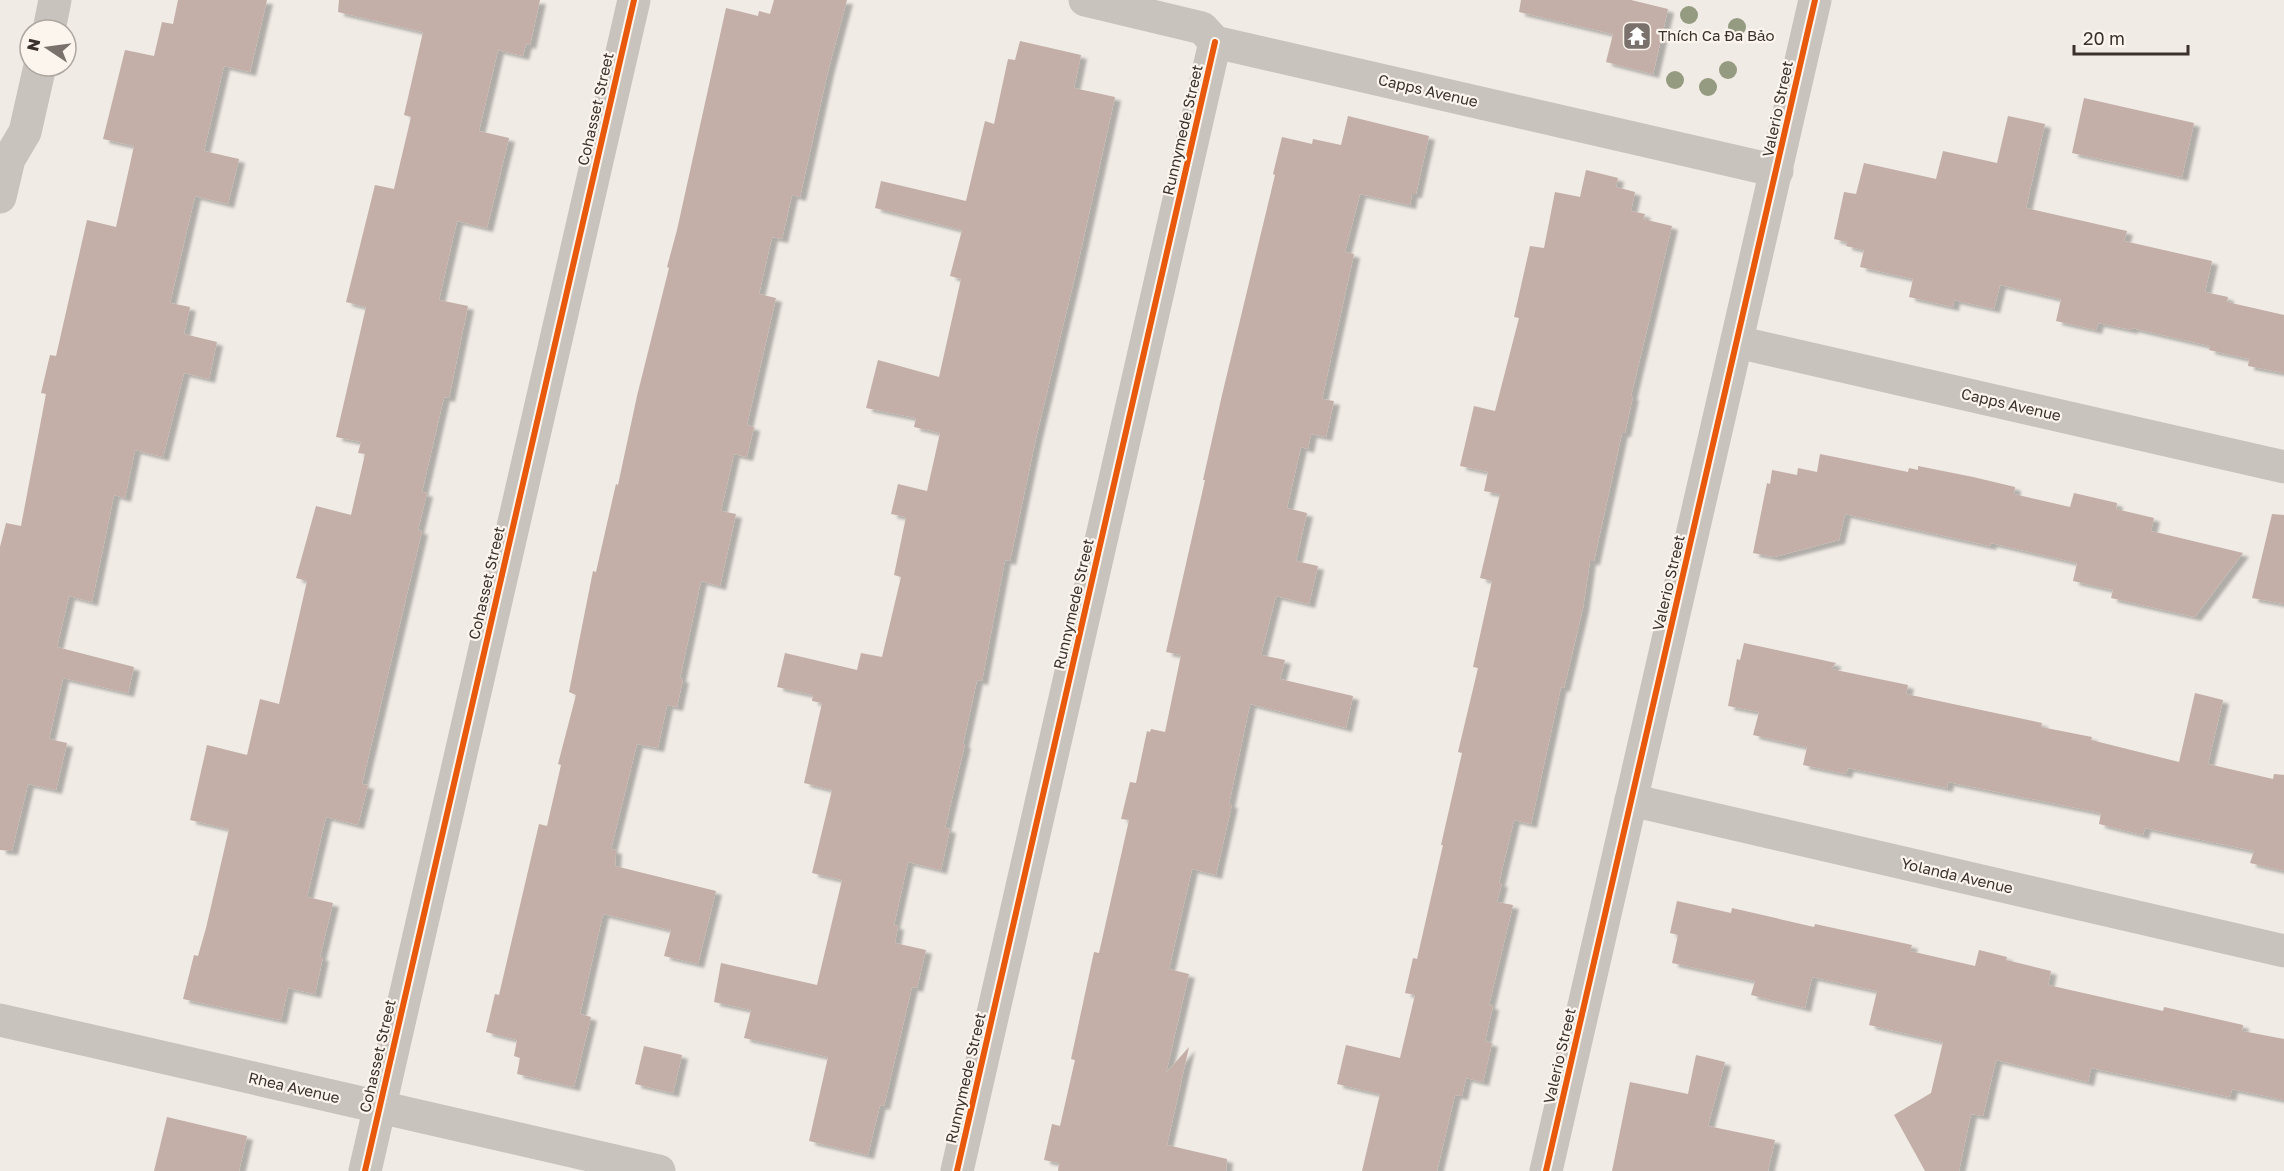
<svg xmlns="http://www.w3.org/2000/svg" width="2284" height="1171" font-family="'Golos Text',sans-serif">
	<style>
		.building { fill: #c3afa7; filter: url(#shadow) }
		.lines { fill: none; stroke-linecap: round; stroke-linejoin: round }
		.minor { stroke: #c9c3be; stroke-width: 33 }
		.tertiary { stroke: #c9c3be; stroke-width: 33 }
		.cycleway-casing { stroke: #fbf5ee; stroke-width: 10 }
		.cycleway { stroke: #e8590c; stroke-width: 6 }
		.tree { fill: #959b80 }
		.labels { text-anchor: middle; stroke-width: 4.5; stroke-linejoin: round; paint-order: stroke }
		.poi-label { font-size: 15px; fill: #3b302b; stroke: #fbf5ee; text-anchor: start }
		.street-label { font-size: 15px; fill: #3b302b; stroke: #fbf5ee }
	</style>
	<defs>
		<filter id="shadow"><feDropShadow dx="6" dy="4" stdDeviation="1.5" flood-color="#0004"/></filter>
	</defs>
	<rect width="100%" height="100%" fill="#f0ebe5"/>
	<path class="building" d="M178,0h89l-17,72 -26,-6 -20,85 35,8 -11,45 -33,-8 -25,107 20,4 -6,27 33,8 -8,37 -25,-6 -21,84 -28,-7 -10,48 -11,-3 -22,107 -23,-6 -12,51 77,20 -6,26 -65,-15 -14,61 18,4 -11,47 -28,-6 -16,67 -12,-1v-303l6,-24 15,3 25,-132 -5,-1 9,-38 6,1 31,-136 29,7 18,-81 -31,-7 22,-89 29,6 8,-34 11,2z
		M339,0h201l-10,45 -4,-1 -3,12 -25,-6 -19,81 30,7 -22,90 -30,-7 -18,79 29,6 -19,92 -5,-1 -22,95 5,1 -9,37 4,1 -60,253 6,1 -10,40 -32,-8 -19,80 26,6 -13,54h3l-8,37 -27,-6 -7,32 -98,-21 11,-44 4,1 8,-28 23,-99 -39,-9 17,-75 40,10 13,-56 19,5 28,-123 -11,-3 20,-72 35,9 14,-61 -7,-1 3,-11 -25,-5 30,-130 -20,-5 29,-117 19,4 17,-72 -7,-2 19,-83 -85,-20z
		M774,0h73l-19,71 -28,126 -8,-2 -10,44 -10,-2 -13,57 17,4 -29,127 7,2 -7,30 -13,-3 -13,57 15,3 -16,72 -19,-5 -21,97 3,1 -6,28 -10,-2 -9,43 -21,-4 -26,105 5,1 -1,16 101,25 -18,73 -34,-8 7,-26 -68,-16 -23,100 11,3 -17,70 -57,-13 3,-16 -6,-2 3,-16 -31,-8 9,-38 4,1 40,-171 8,2 14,-61 -3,-1 18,-69 -7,-3 24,-121 3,1 20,-88 2,1 19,-89 32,-128 -2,-1 10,-37 49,-222 32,8 1,-5 11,3z
		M1521,0h110l37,9 -15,65 -47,-12 7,-28 -94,-22z
		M1020,41l61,14 -7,33 41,9 -38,171 -41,170 -26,123 -5,-1 -23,121 -5,-1 -14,64h2l-20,84 5,1 -9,41 -33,-8 -14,63 4,1 -3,17 31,7 -9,38 -5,-1 -28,119 -4,-1 -12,50 -59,-14 19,-84 -84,-19 7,-28 -37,-8 7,-39 96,22 25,-105 -30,-7 20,-83 -28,-7 18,-80 -10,-2 1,-6 -36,-8 8,-34 72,17 4,-17 21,4 19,-80 -7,-2 12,-58 -15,-3 7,-30 29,7 13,-58 -26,-6 2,-9 -50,-10 12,-48 61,17 22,-98 -11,-3 12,-46 -87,-22 6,-27 85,20 19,-80 9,3 14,-65 7,1z
		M2084,98l110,25 -12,54 -110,-24z
		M1348,116l81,20 -13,58h-4l-2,11 -50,-11 -15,58 9,2 -32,145 12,2 -8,36 -15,-3 -3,15 -7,-2 -14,61 20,5 -11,48 22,5 -9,38 -33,-8 -15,59 24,5 -5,19 73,17 -7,32 -96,-24 -21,100h3l-16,71 -24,-6 -23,100 20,5 -23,99 23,-26 -22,98 60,14 -1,12h-168l1,-8 -15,-3 8,-36 8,2 15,-66 -4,-1 23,-107 5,1 30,-133 -8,-1 9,-37 6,1 11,-52 3,1 1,-3 14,3 16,-77 -15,-3 39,-172h-2l19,-85 53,-220 -2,-1 9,-37 30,7 1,-5 28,6z
		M2008,116l37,8 -19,84 101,23 -3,10 88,20 -7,31 23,5 -1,5 57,13v58l-36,-7 1,-7 -40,-9 1,-4 -78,-18v2l-34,-7 -2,7 -40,-9 5,-22 -61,-14 -6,24 -40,-9 -1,7 -44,-10 4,-18 -53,-12 4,-17 -18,-4 1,-4 -13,-3 10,-47 12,2 8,-31 72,16 7,-28 54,12z
		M1586,170l32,8 -2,9 19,5 -4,19 14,3 -2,5 29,7 -41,170h2l-8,37h-3l-28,128h-4l-7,47 -19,80 -3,-1 -30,137 -17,-4 -15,63h3l-5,19 16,3 -24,100 4,1 -8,35 7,2 -9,39 -17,-4 -4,18 -7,-1 -18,76h-75l18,-77 -43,-10 9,-39 54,13 15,-63 -10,-2 8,-35 4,1 26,-114h-2l21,-92 -4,-1 20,-84 -5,-1 19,-86 -12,-3 20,-84 -16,-3 4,-19 -28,-6 14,-60 21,5 24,-93 -5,-1 16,-71 14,2 11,-56 25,5z
		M1820,454l88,18 1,-4 9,2v-4l55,11 42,10 -1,7 56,13 4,-14 43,10 -1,6 38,9 -3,13 92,22 -48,64 -84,-19 2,-8 -40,-9 4,-18 -86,-20 -1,3 -145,-32 -6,26 -65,17 -21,-4 14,-70 3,1 2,-14 25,5 1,-7 19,4z
		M2272,514l12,1v89l-32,-6z
		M1744,643l92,20 -5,6 77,16 -2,9 136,29 -1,4 51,10 -1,3 88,22 16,-69 28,7 -15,64 65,15 1,-5 10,1v96l-34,-8 4,-12 -109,-23 -2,7 -44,-11 2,-11 -153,-31 -1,6 -99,-20 -2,6 -43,-9 4,-18 -54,-12 6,-23 -31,-6 9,-47 3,1z
		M1677,901l54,12 1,-5 82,19 1,-3 97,21 -2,6 65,15 4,-16 28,7 -1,3 45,11 -3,14 115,26 1,-4 79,18 -1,6 42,8v61l-52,-11 -2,8 -139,-29 -3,14 -92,-22 -13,56 -12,-2 -12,57h-34l-31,-56 37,-22 12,-51 -74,-17 8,-34 -65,-14 -7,31 -54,-13 4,-14 -83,-18 6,-28 -8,-2z
		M644,1046l38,9 -9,38 -38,-9z
		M1696,1055l29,7 -17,64 67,14 -7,31h-156l18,-89 58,12z
		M167,1117l80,19 -8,35h-85z"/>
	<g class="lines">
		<path class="minor" d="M1085,0l117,28 13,14 562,129
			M49,30l6,-30
			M0,197l9,-38 16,-27 15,-66
			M1737,342l547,125
			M1631,800l653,151
			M0,1020l659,151
			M365,1171l269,-1171
			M957,1171l258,-1129"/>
		<path class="tertiary" d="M1546,1171l269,-1171"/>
		<g class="cycleway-casing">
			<path id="cycleway" d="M365,1171l269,-1171
				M957,1171l258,-1129
				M1546,1171l269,-1171"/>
		</g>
		<use href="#cycleway" class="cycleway"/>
	</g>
	<g class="tree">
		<circle cx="1689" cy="15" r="9"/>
		<circle cx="1737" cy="27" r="9"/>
		<circle cx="1728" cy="70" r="9"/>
		<circle cx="1675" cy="80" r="9"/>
		<circle cx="1708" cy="87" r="9"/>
	</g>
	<defs>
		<g id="temple-square" transform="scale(1.5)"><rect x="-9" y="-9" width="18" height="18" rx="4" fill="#7a716c" stroke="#fbf5ee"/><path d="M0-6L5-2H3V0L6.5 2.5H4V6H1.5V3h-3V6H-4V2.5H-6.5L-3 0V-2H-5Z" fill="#fff"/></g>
	</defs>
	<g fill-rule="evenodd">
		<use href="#temple-square" x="1637" y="36"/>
	</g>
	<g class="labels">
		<g class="poi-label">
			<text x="1658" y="41">Thích Ca Đa Bảo</text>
		</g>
		<g class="street-label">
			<text transform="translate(1428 91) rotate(13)" y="5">Capps Avenue</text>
			<text transform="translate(596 109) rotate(-77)" y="5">Cohasset Street</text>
			<text transform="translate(1778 109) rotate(-78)" y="5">Valerio Street</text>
			<text transform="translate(1183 130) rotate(-77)" y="5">Runnymede Street</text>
			<text transform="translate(2011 405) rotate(13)" y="5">Capps Avenue</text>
			<text transform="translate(487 583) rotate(-77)" y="5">Cohasset Street</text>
			<text transform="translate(1669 583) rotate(-77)" y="5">Valerio Street</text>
			<text transform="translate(1074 604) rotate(-77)" y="5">Runnymede Street</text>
			<text transform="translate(1957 876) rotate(13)" y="5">Yolanda Avenue</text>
			<text transform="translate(378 1056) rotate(-77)" y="5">Cohasset Street</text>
			<text transform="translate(1560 1056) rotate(-77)" y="5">Valerio Street</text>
			<text transform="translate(966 1078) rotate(-77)" y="5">Runnymede Street</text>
			<text transform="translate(294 1088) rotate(13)" y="5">Rhea Avenue</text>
		</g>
	</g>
	<g transform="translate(48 48) rotate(283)"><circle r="28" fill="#fbf5ee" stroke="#aea6a0" stroke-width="1.5"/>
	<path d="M0-4.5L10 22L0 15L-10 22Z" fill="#7a716c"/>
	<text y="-9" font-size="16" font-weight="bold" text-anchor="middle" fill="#3b302b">N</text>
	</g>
	<path d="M2074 45v9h114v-9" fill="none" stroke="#3b302b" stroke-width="3"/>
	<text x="2083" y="45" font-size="18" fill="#3b302b" stroke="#fbf5ee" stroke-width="4.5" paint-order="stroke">20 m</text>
</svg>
